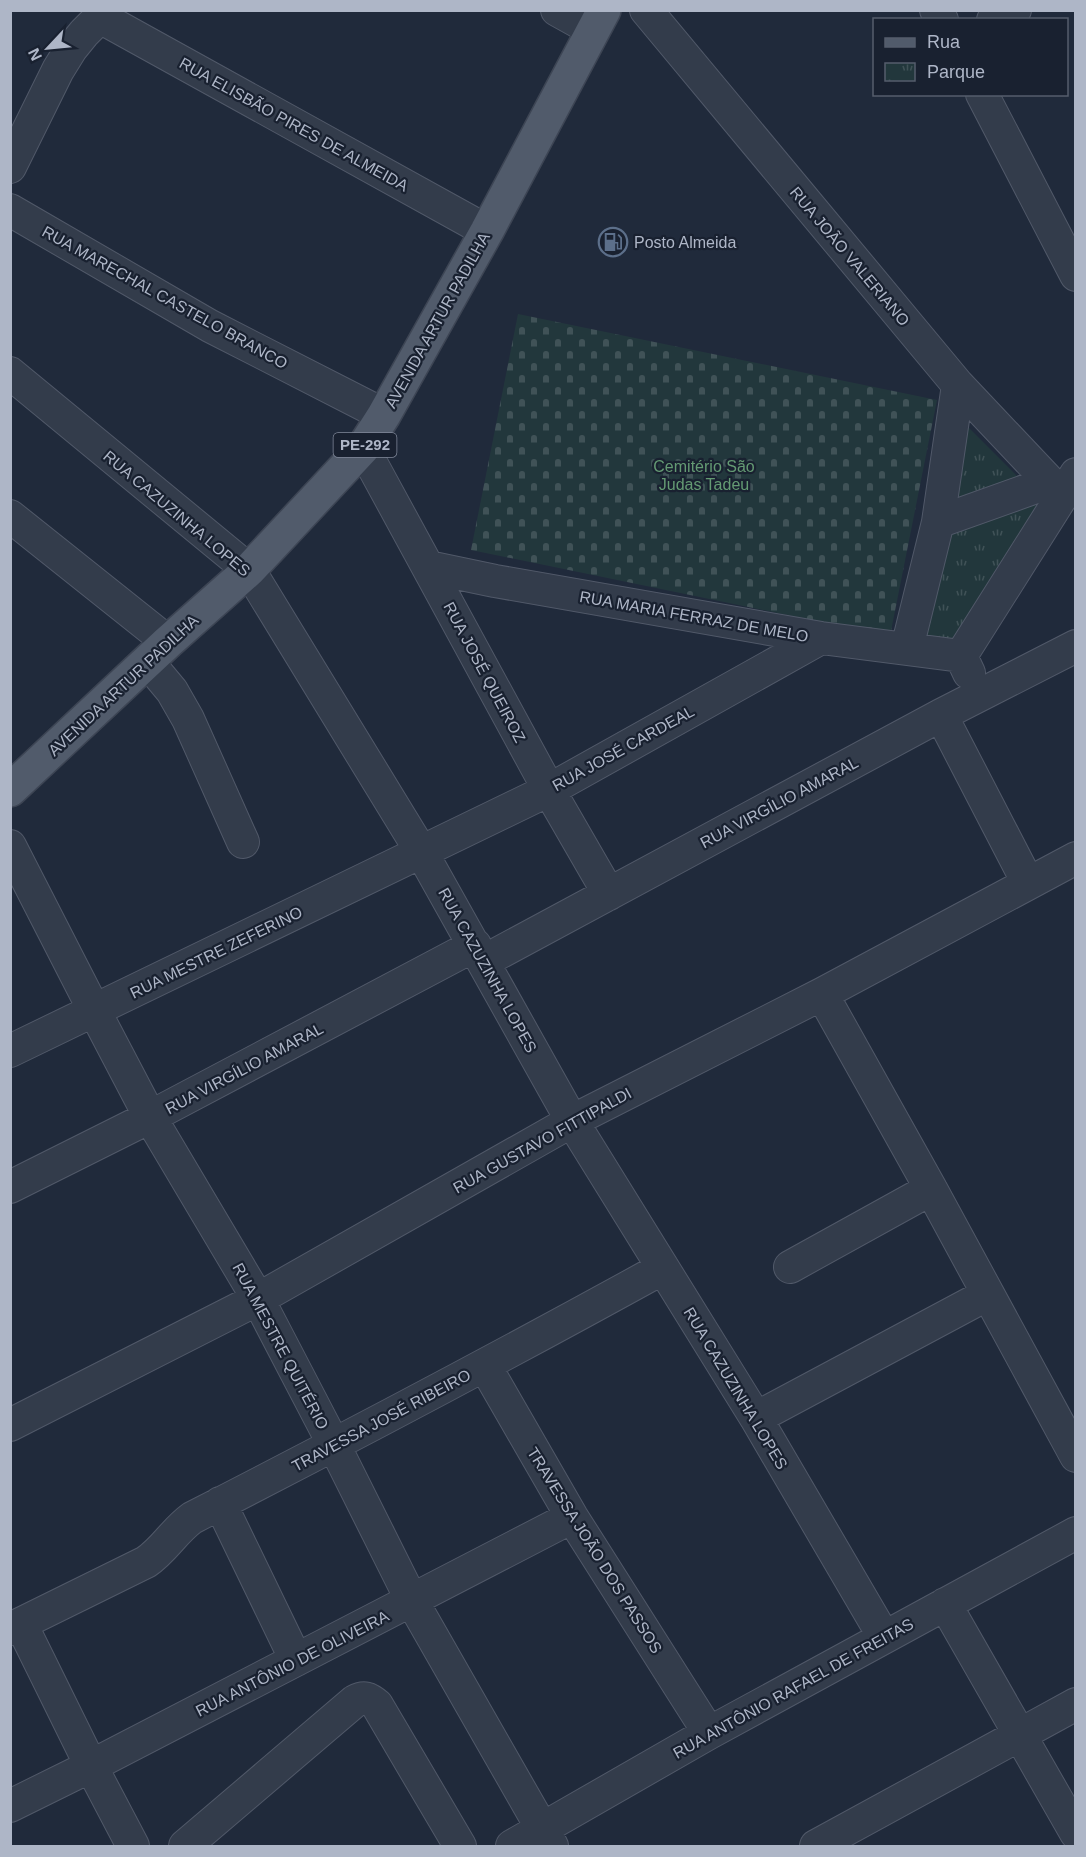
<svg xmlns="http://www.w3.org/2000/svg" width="1086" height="1857" font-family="Arial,sans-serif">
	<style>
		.cemetery { fill: url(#cemetery-stones) }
		.park { fill: url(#park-tufts) }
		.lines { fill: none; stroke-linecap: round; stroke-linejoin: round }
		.minor-casing { stroke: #515969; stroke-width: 34 }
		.major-casing { stroke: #3d4554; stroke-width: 36 }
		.minor { stroke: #333c4b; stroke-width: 32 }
		.major { stroke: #515b6b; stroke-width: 33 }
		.labels { text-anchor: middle; stroke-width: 4.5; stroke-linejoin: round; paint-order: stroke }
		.shield { fill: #192130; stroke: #81899a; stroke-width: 1.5 }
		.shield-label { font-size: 15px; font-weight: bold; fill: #aeb6c7 }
		.street-label { font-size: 16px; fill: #aeb6c7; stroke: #192130 }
		.poi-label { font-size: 16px; fill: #aeb6c7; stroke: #192130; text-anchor: start }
		.park-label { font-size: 16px; fill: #649a73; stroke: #192130 }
	</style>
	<defs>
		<pattern id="cemetery-stones" width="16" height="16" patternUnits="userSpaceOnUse" patternTransform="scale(1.5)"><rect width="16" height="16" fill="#22373c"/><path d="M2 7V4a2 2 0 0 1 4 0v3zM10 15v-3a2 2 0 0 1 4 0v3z" fill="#405257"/></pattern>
		<pattern id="park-tufts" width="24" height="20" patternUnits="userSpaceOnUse" patternTransform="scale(1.5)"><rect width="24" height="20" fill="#22373c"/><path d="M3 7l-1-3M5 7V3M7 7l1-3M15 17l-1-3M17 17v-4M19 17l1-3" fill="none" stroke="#405257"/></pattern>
	</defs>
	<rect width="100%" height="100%" fill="#202a3b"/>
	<path class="cemetery" d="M518,314l419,86 -47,236 -419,-86z"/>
	<path class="park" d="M964,423l77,77 -87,144 -34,-5z"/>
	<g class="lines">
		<g class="minor-casing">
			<path id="minor" d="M557,10l36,20
				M646,10l312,375 104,110
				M936,10l6,10
				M100,17l387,214
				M993,20l22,-10
				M982,94l94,181
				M10,167l48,-97 13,-21 13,-16 16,-16v-7
				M10,210l200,116 174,89
				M10,373l239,197 173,283 150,268 184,297 128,219
				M363,448l186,342 60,104
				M10,516l158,126
				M938,522l20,-137
				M428,567l67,14 326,57 140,18
				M907,648l31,-126 112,-40
				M147,661l25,30 16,28 55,123
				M969,673l-8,-17 115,-182
				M941,715l87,168
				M10,846l84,164 56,107 108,182 76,146 78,156 140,245
				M484,961l457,-246 135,-69
				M822,994l109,195 145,267
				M10,1051l539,-261 272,-152
				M10,1187l140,-70 325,-172
				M790,1267l141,-78
				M485,1366l87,151 137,216
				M756,1418l232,-124
				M10,1425l248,-126 314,-178 250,-127 254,-136
				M220,1503l76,157
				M945,1604l131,229
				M21,1624l70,142 42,80
				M10,1629l136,-67c18,-12 28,-31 46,-44 158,-81 315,-164 471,-250
				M10,1806l81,-40 481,-249
				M185,1846l170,-145c9,-5 14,-3 22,4l83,141
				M512,1846l197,-113 367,-200
				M816,1846l260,-142"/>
		</g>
		<g class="major-casing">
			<path id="major" d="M10,790l158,-148 81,-72 114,-122 21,-33 103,-184 117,-221"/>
		</g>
		<use href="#minor" class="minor"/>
		<use href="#major" class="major"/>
	</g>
	<defs>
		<g id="fuel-ring" transform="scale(1.5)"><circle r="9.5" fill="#192130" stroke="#5c6f8a" stroke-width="1.5"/><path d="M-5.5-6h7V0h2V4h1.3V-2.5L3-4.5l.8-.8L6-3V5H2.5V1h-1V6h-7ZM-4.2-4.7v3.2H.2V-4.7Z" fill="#5c6f8a"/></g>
	</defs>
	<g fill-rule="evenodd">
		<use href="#fuel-ring" x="613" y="242"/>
	</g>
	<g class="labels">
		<rect class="shield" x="333.5" y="433" width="63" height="24" rx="4.5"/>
		<g class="shield-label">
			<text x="365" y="450">PE-292</text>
		</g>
		<g class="street-label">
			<text transform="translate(294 124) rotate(29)" y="6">RUA ELISBÃO PIRES DE ALMEIDA</text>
			<text transform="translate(850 256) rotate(50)" y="6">RUA JOÃO VALERIANO</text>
			<text transform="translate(165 297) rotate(29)" y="6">RUA MARECHAL CASTELO BRANCO</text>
			<text transform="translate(437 320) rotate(-61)" y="6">AVENIDA ARTUR PADILHA</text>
			<text transform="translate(177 513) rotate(40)" y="6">RUA CAZUZINHA LOPES</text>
			<text transform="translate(694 616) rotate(10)" y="6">RUA MARIA FERRAZ DE MELO</text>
			<text transform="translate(485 672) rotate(62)" y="6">RUA JOSÉ QUEIROZ</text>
			<text transform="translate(123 685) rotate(-43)" y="6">AVENIDA ARTUR PADILHA</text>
			<text transform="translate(623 748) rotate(-29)" y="6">RUA JOSÉ CARDEAL</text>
			<text transform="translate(779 802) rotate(-28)" y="6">RUA VIRGÍLIO AMARAL</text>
			<text transform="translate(216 952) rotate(-26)" y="6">RUA MESTRE ZEFERINO</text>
			<text transform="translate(488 970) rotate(61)" y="6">RUA CAZUZINHA LOPES</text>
			<text transform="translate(244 1068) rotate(-28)" y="6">RUA VIRGÍLIO AMARAL</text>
			<text transform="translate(542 1140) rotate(-29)" y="6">RUA GUSTAVO FITTIPALDI</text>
			<text transform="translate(281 1346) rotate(62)" y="6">RUA MESTRE QUITÉRIO</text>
			<text transform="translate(736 1388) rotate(59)" y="6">RUA CAZUZINHA LOPES</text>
			<text transform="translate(381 1420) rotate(-28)" y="6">TRAVESSA JOSÉ RIBEIRO</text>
			<text transform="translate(595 1550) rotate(58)" y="6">TRAVESSA JOÃO DOS PASSOS</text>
			<text transform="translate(292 1663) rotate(-27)" y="6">RUA ANTÔNIO DE OLIVEIRA</text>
			<text transform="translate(793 1688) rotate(-29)" y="6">RUA ANTÔNIO RAFAEL DE FREITAS</text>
		</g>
		<g class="poi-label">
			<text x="634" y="248">Posto Almeida</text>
		</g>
		<g class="park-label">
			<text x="704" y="472">Cemitério São<tspan x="704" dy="18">Judas Tadeu</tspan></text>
		</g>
	</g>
	<rect width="1086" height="1857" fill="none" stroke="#aeb6c7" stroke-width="24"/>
	<rect x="873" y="18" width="195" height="78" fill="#192130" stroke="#555d6c" stroke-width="1.5"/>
	<rect x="885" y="38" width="30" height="9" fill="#515b6b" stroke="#555d6c" stroke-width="1.5"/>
	<text x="927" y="48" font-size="18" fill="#aeb6c7">Rua</text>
	<rect x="885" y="63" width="30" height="18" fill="url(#park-tufts)" stroke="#555d6c" stroke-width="1.5"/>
	<text x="927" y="78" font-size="18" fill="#aeb6c7">Parque</text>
	<g transform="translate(48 48) rotate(244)" stroke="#192130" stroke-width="4.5" paint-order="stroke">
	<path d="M0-4.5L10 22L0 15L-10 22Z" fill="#aeb6c7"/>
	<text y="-9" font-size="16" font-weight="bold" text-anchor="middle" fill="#aeb6c7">N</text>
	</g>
</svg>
